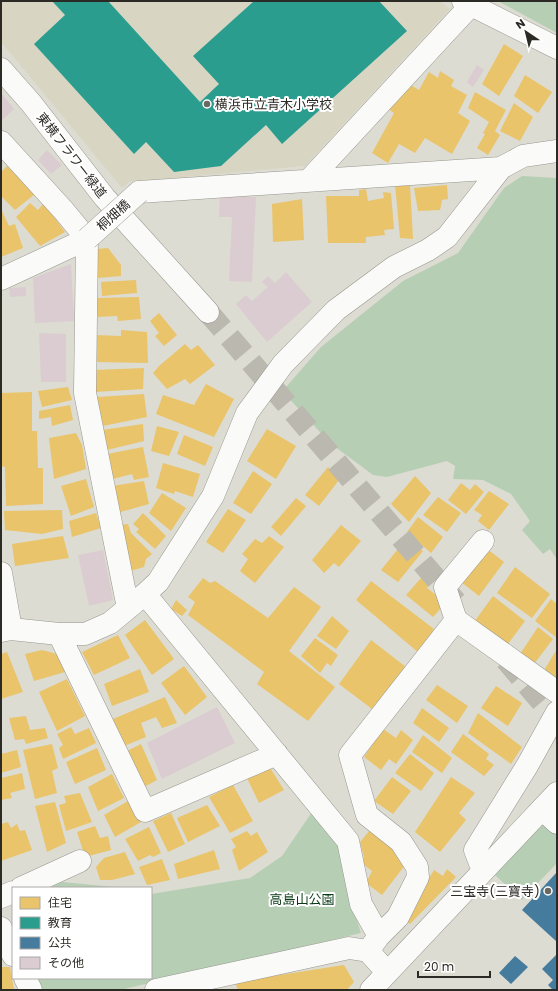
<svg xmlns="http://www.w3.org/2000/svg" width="558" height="991" font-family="Poppins,'Noto Sans JP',sans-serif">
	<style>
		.built { fill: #d8d6c3 }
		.green { fill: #b6cfb4 }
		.homes { fill: #e9c46a }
		.schools { fill: #2a9d8f }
		.public { fill: #457b9d }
		.building { fill: #daccd1 }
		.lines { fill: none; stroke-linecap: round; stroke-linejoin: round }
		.minor-tunnel { stroke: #bab8af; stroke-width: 22; stroke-dasharray: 22 11; stroke-linecap: butt }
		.minor-casing { stroke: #97968f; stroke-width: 23 }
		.minor { stroke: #fafaf8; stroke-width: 22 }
		.minor-bridge-casing { stroke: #97968f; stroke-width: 23; stroke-linecap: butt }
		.minor-bridge { stroke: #fafaf8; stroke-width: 22 }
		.poi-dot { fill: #6a6861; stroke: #fff; stroke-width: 1.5 }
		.labels { text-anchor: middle; stroke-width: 4; stroke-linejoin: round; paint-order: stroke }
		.poi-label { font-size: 13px; fill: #2c2a24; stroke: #fff; text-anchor: start }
		.street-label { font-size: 13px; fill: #2c2a24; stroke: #fff }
		.park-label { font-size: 13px; fill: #093916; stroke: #fff }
	</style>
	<rect width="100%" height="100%" fill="#dddcd2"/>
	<path class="built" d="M1,1h439l10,8 -145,157 -176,16 -7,6 -121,-146z"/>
	<path class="green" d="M498,1h59v32z
		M522,176l35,2v379l-1,1 -6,-9 -7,5 -21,-24 8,-9 -19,-27 -28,-14 -30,-1 2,-13 -8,-5 -60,16 -14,-2 -43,-32 -45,-49 1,-7 35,-40 82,-66 55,-28 46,-65z
		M312,812l26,34 14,60 9,27 -241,57h-77l-7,-12h115v-84l99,-16 32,-22z
		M546,818l11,11v34l-35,37 -27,-25z
		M62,882l63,6h-76z"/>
	<path class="homes" d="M504,44l19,12 -24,40 -17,-12z
		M440,71l14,9 -3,6 16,9 -9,18 12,8 -18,33 -27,-16 -10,15 -16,-9 -11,19 -16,-10 22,-40 -7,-5 22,-24 10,6 10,-18 9,6z
		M525,75l27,17 -14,21 -24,-17z
		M475,92l31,18 -11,21 5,4 -12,20 -11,-7 8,-14 -2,-1 6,-11 -21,-14z
		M514,103l19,14 -13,24 -20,-10z
		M7,166l28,28 -20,16 -14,-14v-24z
		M395,184h15l3,55 -13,-1z
		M447,185l1,14 -6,1 -2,10 -22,1 -4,-23z
		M366,189l2,12 16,-3 -1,-6 8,1 3,36 -10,1 1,5 -19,2v6h-38l-2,-47h33v-6z
		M302,199l2,41 -31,2 -1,-38z
		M30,203l8,7 6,-7 21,29 -25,14 -24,-29z
		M1,209l8,17 6,-2 8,24 -22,9z
		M108,248l13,17v11l-23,2 -1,-29z
		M136,280l1,13 -35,3 -1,-14z
		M139,297l2,22 -23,2 -1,-5 -19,1 -2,-19z
		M159,313l18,22 -13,11 -9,-10 4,-3 -9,-12z
		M121,330l26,2 1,31 -52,-1 -1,-27 26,1z
		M185,344l6,6 7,-5 17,20 -25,19 -5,-5 -18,10 -14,-16 6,-7z
		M144,368l-1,21 -48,3 -1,-22z
		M206,384l28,15 -20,38 -58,-23 7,-19 31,10z
		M68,387l4,13 -30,7 -4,-16z
		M32,392v39h5l1,37h5v36l-37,2 -1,-39 -4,-1v-73z
		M144,394l3,23 -44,9 -6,-29z
		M70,405l3,15 -21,6 -1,-9 -12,2v-8z
		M143,424l1,17 -37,9 -5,-20z
		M157,426l22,6 -10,24 -18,-5z
		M267,429l29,17 -20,33 -29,-18z
		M76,433l6,12 4,24 -32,10 -5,-41z
		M184,435l29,12 -8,19 -28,-12z
		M143,447l6,30 -15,3 -2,-6 -19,5 -6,-25z
		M163,463l37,11 -7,23 -18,-6 -1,3 -18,-6z
		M328,467l11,13 -20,26 -14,-11z
		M253,471l19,13 -21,30 -18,-11z
		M415,476l16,17 -22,29 -18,-18z
		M86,479l8,28 -23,9 -10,-30z
		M144,481l5,23 -32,9 -5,-27z
		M461,483l9,7 5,-6 9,8 -18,22 -18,-14z
		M489,491l20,13 -20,26 -11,-9 4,-6 -8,-5z
		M162,493l24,15 -15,23 -22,-18z
		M438,497l23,16 -14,19 -24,-17z
		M296,498l10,8 -25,30 -10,-9z
		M228,509l18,11 -23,33 -17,-11z
		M62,510l1,19 -21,5 -37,-4 -1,-19z
		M96,513l5,15 -29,9 -3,-16z
		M143,513l23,23 -11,13 -19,-17 3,-3 -6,-5z
		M418,517l25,20 -12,16 -24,-21z
		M128,524l3,9 21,21 -6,5 -2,8 -17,5 -9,-47z
		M341,525l20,16 -22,26 -5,-4 -10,10 -12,-13z
		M63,536l6,22 -54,8 -3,-22z
		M269,536l15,11 -29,36 -15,-12 8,-12 -6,-5 13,-15 7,4z
		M406,539l17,12 -25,31 -17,-12z
		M486,548l18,14 -25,34 -18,-14z
		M515,567l35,27 -18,24 -35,-25z
		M429,569l8,6 -10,13 9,7 7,11 -10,11 -27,-22z
		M203,578l7,5 5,-2 53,37 26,-31 27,20 -32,44 46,36 -27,34 -51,-37 7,-12 -76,-57 7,-13 -7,-5z
		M371,581l63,48 -15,24 -63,-53z
		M493,596l32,25 -20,27 -31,-26z
		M551,599l6,5v34l-22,-17z
		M176,600l11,10 -5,6 -11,-7z
		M332,616l17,15 -13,18 -19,-13z
		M145,620l29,39 -22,16 -27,-40z
		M538,627l15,12 -19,25 -14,-10z
		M118,635l12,23 -36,17 -12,-23z
		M315,638l23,17 -7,11 -4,-3 -7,10 -19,-17z
		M371,640l35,27 -34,42 -33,-25z
		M557,649v32l-14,-9z
		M42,650l15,4 8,18 -31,9 -9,-27z
		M7,652l16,40 -22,7v-45z
		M184,666l23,31 -22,18 -24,-32z
		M140,669l9,23 -37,14 -8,-22z
		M67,679l18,37 -28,15 -18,-39z
		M437,685l31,21 -11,17 -31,-23z
		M496,686l26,17 -14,23 -27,-18z
		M165,697l12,26 -15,5 -6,-11 -15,6 5,14 -22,9 -11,-27z
		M422,708l27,20 -10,14 -26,-19z
		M478,713l44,34 -11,17 -43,-31z
		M26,716l4,14 15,-2 3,10 -22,6 -2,-5 -9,1 -6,-22z
		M71,727l4,7 14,-6 7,15 -33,16 -4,-11 4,-3 -6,-11z
		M383,729l13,9 5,-8 12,10 -17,24 -7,-5 -8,11 -17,-13z
		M463,734l26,20 -3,5 8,6 -10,11 -33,-24z
		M423,735l29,23 -10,15 -30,-21z
		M52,744l6,24 -6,3 5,22 -22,6 -12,-49z
		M141,744l16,36 -13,7 -17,-36z
		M97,748l9,22 -31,14 -9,-22z
		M17,750l4,17 -20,6v-19z
		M410,754l24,19 -13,18 -26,-18z
		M269,766l15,24 -25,13 -13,-27z
		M22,773l3,16 -15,4 2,5 -11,2v-22z
		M112,774l12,24 -26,13 -10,-24z
		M392,777l19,14 -18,23 -19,-13z
		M451,777l24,16 -16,20 7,7 -26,32 -25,-20z
		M233,785l20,36 -23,12 -21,-36z
		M80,793l12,29 -26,9 -7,-26 7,-2 -2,-7z
		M128,801l13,21 -26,15 -11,-22z
		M55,802l11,41 -19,9 -12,-46z
		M207,805l13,21 -32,16 -11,-24z
		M171,813l14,31 -17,8 -15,-31z
		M8,822l3,6 6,-4 3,7 5,-1 7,20 -31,11v-37z
		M95,826l5,12 8,-2 3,14 -26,7 -8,-25z
		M149,827l12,26 -8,4 -3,-2 -12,6 -13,-22z
		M370,830l39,30 -27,35 -16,-12 6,-12 -9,-7 1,-7 -4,-15z
		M247,831l4,5 6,-4 11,20 -29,19 -7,-21 4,-3 -5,-8z
		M214,850l6,19 -42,10 -4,-15z
		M125,852l10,22 -23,6h-12l-4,-13 8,-9z
		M162,859l8,21 -23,5 -8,-18z
		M447,869l9,8 -46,47 -7,-4 31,-50 9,6z
		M344,965l10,17 -7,8h-109l-3,-8z
		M1,967h9l4,23h-13z"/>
	<path class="schools" d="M52,1h56l92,101 19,-18 -26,-28 61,-55h125l28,30 -125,113 -16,-19 -45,41 -47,6 -28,-30 -12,12 -100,-110 31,-29z"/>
	<path class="public" d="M557,872v70l-35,-32z
		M557,954v36h-4l-5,-5 5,-5 -11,-11z
		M515,956l13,11 -17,17 -12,-11z"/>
	<path class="building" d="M477,65l7,5 -11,17 -6,-5z
		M1,93l13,16 -13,12z
		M47,150l15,15 -11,9 -13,-14z
		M220,195l36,2 -4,85 -23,-1 3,-64h-13z
		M71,264l3,57 -39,2 -2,-45z
		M286,272l26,30 -45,40 -31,-38 10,-9 6,6 16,-14 -6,-5 6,-6 7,7z
		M26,287v9l-16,1 -1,-9z
		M39,333l27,1v48h-25z
		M103,550l10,50 -24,6 -11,-51z
		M217,707l18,36 -73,36 -15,-36z"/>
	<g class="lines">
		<path class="minor-tunnel" d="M208,312l248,290
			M506,660l51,60"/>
		<g class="minor-casing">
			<path id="minor" d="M463,1l94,47
				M1,69l30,34 74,95 103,114
				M1,142l63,69 23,28 -2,154 43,215
				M309,180l162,-175
				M139,192l362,-24
				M1,279l86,-40
				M1,573l10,56
				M145,594l203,247 13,63 18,32 -11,15 19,21
				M456,620l-11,-33 38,-46
				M1,631l10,-2 48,5h26l25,-11 35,-29 13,-12 55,-86 34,-83 36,-49 53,-54 58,-43 34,-17 19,-13 54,-69 22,-12 34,-5
				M59,634l86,177 132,-57
				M542,809l15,14
				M483,871l-8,-21 52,-84 30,-54
				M21,888l59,-27
				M1,897l12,-5
				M1,928l2,7 10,20
				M379,936l19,-19 20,-40 -1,-10 -16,-25 -34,-27 -17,-60 106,-135 101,72
				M25,978l6,12
				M156,990l193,-42 19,3
				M371,990l186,-197"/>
		</g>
		<use href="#minor" class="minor"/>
		<g class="minor-bridge-casing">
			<path id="minor-bridge" d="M87,239l52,-47"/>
		</g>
		<use href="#minor-bridge" class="minor-bridge"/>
	</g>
	<g class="poi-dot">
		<circle cx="207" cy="104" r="4"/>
		<circle cx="548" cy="891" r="4"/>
	</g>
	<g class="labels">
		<g class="poi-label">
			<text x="215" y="109">横浜市立青木小学校</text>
			<text x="540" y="896" text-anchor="end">三宝寺(三寶寺)</text>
		</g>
		<g class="street-label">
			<text transform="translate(72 155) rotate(52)" y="5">東横フラワー緑道</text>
			<text transform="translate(113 215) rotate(-42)" y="5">桐畑橋</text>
		</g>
		<g class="park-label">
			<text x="302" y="904">高島山公園</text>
		</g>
	</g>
	<rect width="558" height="991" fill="none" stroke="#2c2a24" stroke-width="4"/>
	<rect x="12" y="887" width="140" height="92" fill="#ffffff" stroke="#abaaa7"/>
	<rect x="20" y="897" width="20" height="12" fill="#e9c46a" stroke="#abaaa7"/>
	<text x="48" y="907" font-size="12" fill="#2c2a24">住宅</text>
	<rect x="20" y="917" width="20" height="12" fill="#2a9d8f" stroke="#abaaa7"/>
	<text x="48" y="927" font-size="12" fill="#2c2a24">教育</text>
	<rect x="20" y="937" width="20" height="12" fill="#457b9d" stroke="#abaaa7"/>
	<text x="48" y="947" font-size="12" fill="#2c2a24">公共</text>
	<rect x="20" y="957" width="20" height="12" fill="#daccd1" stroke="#abaaa7"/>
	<text x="48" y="967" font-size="12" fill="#2c2a24">その他</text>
	<g transform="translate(526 32) rotate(325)" stroke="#ffffff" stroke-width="3" paint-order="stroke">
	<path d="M0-3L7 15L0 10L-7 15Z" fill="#2c2a24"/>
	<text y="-6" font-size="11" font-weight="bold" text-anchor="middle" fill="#2c2a24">N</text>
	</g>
	<path d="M418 971v6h72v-6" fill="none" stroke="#2c2a24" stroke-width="2"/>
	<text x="424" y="971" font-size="12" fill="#2c2a24" stroke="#ffffff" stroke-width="3" paint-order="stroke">20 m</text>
</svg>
